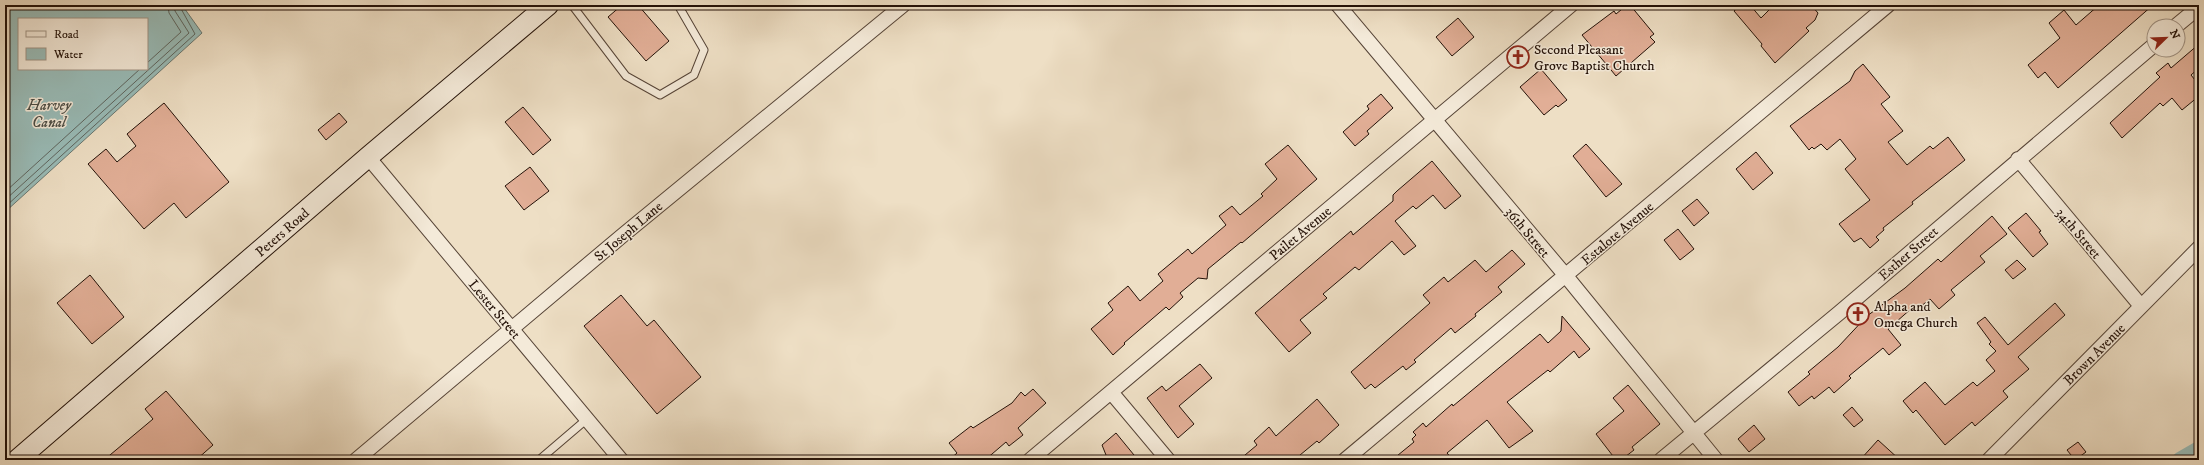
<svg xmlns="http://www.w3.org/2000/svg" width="2204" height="465" font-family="'IM FELL DW Pica',serif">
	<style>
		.water { fill: #99bcb8; stroke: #6a7872; fill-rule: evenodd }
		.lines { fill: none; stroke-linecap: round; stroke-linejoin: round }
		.shore { stroke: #5e6660; stroke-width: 1 }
		.canal { stroke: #99bcb8; stroke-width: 16 }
		.building { fill: #e1ae96; stroke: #231108 }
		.service-casing { stroke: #564437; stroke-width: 9 }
		.minor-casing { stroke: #564437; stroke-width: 16 }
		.secondary-casing { stroke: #231108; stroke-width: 22 }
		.service { stroke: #f4ead9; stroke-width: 7 }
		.minor { stroke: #f4ead9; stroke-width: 14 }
		.secondary { stroke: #f4ead9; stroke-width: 20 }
		.labels { text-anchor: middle; stroke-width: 3; stroke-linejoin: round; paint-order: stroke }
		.poi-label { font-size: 14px; fill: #231108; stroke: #f4ead9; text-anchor: start }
		.street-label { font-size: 14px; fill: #231108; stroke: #f4ead9 }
		.water-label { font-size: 15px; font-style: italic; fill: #4c4d46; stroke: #f4ead9 }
	</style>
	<rect width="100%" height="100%" fill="#eedfc5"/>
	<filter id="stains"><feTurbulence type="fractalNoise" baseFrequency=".005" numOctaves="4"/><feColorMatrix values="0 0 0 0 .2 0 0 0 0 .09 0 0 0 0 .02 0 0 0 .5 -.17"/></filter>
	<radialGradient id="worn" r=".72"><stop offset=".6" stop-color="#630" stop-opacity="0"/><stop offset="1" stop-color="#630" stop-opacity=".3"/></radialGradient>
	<path class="water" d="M5,5h177l20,28 -197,179zM19,19h128v50h-128z"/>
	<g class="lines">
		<path class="shore" d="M147,63l34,-31 -12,-19 -1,-8
			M5,192l135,-123
			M5,200l184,-167 -14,-22 -1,-6
			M5,207l190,-173 -16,-29"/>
		<path class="canal" d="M2180,460l19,-11"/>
	</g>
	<path class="building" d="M622,5h16l31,36 -23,20 -38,-44z
		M1627,5h3l24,29 -4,3 5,5 -39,34 -34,-41 32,-24 2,3z
		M1741,5h9l11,13 13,-13h37l7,8 -3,7 -9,8 3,3 -34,32 -14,-17 1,-2 -28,-33z
		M2099,5h54l-95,83 -13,-16 -7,6 -10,-13 32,-27 -11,-15 15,-13 12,15z
		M1458,18l16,19 -22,19 -16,-19z
		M2199,44v24l-8,7 8,10v11l-17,14 -10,-12 -9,8 -3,-3 -38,35 -12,-15 50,-46 -4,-4 12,-10 3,5z
		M1863,64l27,33 -9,7 22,27 -15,11 19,23 23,-19 3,3 15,-12 17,23 -53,42 1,2 -30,24 1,2 -8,7 3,3 -9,8 -9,-10 -7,4 -15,-18 31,-24 -25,-31 11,-10 -16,-20 -13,11 -6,-6 -7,5 -2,-2 -3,3 -19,-24 60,-45 5,-10z
		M1541,69l26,31 -9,7 -2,-2 -12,10 -24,-28z
		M1381,94l12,14 -26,23 2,3 -14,12 -12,-14 26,-23 -2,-3z
		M164,103l65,79 -43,36 -12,-15 -30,26 -56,-65 18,-15 11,13 19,-16 -9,-12z
		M523,107l28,33 -18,15 -28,-33z
		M339,113l8,9 -21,18 -8,-10z
		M1586,144l36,40 -16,13 -33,-41z
		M1288,145l29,34 -75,64 -1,-1 -33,27 -1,10 -9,-1 -18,15 3,4 -14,13 -3,-3 -42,36 1,1 -12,11 -22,-26 22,-19 -5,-7 20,-17 12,15 23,-20 -5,-7 30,-25 4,5 34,-29 -7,-9 13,-10 8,9 23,-19 -2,-2 16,-15 -12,-15z
		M1756,152l17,21 -20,17 -17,-21z
		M1432,161l29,35 -16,13 -12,-14 -17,14 -3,-3 -18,15 21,25 -12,9 -12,-14 -33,29 -4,-3 -32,27 4,4 -27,22 11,13 -22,19 -34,-39 96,-82 2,4 40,-34v-6l4,-4z
		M530,167l19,24 -25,19 -19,-24z
		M1697,199l12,14 -15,13 -12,-15z
		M2026,213l15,18 -2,1 9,12 -15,13 -25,-29z
		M1992,216l15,18 -27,22 5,6 -34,28 4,5 -16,14 -9,-10 -15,12 -3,-3 -24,21 13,16 -12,10 -6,-7 -34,28 2,2 -17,15 -5,-6 -15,12 -2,-3 -13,10 -11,-14 22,-18 -2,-2 30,-25 29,-31 38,-28 33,-29 3,3z
		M1678,229l16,20 -14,11 -16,-20z
		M1512,250l13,14 -27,23 4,5 -27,22 1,2 -21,17 -4,-5 -37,32 2,2 -10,8 -3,-4 -28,22 -4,-4 -6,5 -14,-17 79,-69 -7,-8 21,-18 4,5 27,-22 11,12z
		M2017,260l9,9 -13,10 -8,-9z
		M90,275l34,42 -32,27 -35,-41z
		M621,295l26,31 7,-6 47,57 -44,37 -73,-88z
		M2055,303l10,12 -47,42 11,12 -26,22 5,6 -33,29 -3,-4 -27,23 -29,-35 -3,3 -10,-12 22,-19 20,23 28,-23 4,4 18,-15 -9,-11 10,-9 -7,-7 2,-2 -14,-19 8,-6 23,28z
		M1562,316l28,33 -11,9 -5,-7 -24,21 -2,-2 -41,32 26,29 -24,17 -22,-28 -40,33 6,7h-61l22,-18 -2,-3 4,-4 -3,-3 10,-9 3,4 26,-23 1,2 87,-72 8,9 13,-12z
		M1200,364l12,14 -33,28 15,18 -16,14 -31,-40 15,-12 4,5z
		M1628,385l32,39 -28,23 2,3 -13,10h-5l-20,-26 28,-23 -11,-13z
		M1033,389l13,14 -28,25 5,7 -14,11 -3,-4 -21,18h-36l8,-7 -8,-10 22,-17 2,2 39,-25 9,-11 4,4z
		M166,391l47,54 -17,15h-92l49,-41 -8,-10z
		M1317,399l22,26 -20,18 -2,-2 -23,19h-55l18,-15 -3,-4 15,-14 7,9z
		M1852,407l11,13 -9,7 -11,-12z
		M1754,425l11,14 -16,13 -11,-13z
		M1116,433l18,22 -7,5h-17l-4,-5 -4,-10z
		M1878,440l22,20h-40z
		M2078,442l8,10 -11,8 -8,-10z"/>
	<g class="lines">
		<g class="service-casing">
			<path id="service" d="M572,5l54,71 34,19 34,-20 10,-25 -26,-45
				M539,460l48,-41"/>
		</g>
		<g class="minor-casing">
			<path id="minor" d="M1338,5l228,271 150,184
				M2176,26l23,-19
				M368,157l253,303
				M2018,159l123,147
				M1111,392l57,68
				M356,460l267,-225 280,-230
				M1030,460l541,-455
				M1345,460l543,-455
				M1661,460l178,-147 315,-268
				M1989,460l210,-212"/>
		</g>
		<g class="secondary-casing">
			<path id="secondary" d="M17,460l351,-303 180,-152"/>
		</g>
		<use href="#service" class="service"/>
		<use href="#minor" class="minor"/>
		<use href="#secondary" class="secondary"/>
	</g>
	<defs>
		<g id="church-ring" transform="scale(1.15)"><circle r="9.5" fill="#f4ead9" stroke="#8f2418" stroke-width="1.5"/><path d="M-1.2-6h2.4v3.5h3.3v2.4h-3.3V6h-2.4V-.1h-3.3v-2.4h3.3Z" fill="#8f2418"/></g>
	</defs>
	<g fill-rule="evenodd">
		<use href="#church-ring" x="1518" y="57"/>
		<use href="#church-ring" x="1858" y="314"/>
	</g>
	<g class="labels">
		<g class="poi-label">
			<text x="1534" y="54">Second Pleasant<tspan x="1534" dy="16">Grove Baptist Church</tspan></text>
			<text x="1874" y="311">Alpha and<tspan x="1874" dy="16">Omega Church</tspan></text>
		</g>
		<g class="street-label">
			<text transform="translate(628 231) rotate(-40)" y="5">St Joseph Lane</text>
			<text transform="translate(282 232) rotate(-41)" y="5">Peters Road</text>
			<text transform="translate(1528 232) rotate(50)" y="5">36th Street</text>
			<text transform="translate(1300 233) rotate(-40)" y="5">Pailet Avenue</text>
			<text transform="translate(1617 233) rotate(-40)" y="5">Estalote Avenue</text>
			<text transform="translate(2079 233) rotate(50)" y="5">34th Street</text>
			<text transform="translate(1908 253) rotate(-41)" y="5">Esther Street</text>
			<text transform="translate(495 309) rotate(50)" y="5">Lester Street</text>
			<text transform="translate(2094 354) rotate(-45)" y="5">Brown Avenue</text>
		</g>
		<g class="water-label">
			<text x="49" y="110">Harvey<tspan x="49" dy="17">Canal</tspan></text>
		</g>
	</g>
	<rect width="2204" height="465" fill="none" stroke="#eedfc5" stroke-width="20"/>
	<rect x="6" y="6" width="2192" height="453" fill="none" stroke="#231108" stroke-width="2"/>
	<rect x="10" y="10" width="2184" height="445" fill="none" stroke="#231108"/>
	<rect x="18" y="18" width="130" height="52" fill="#f4ead9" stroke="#a09385"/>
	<rect x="26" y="31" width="20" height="6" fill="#f4ead9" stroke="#a09385"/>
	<text x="54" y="38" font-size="12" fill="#231108">Road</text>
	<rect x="26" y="48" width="20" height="12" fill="#99bcb8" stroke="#a09385"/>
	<text x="54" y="58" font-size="12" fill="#231108">Water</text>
	<g transform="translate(2166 38) rotate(67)"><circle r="19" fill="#f4ead9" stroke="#a09385"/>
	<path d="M0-3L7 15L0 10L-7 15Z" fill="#8f2418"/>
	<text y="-6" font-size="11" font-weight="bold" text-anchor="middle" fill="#231108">N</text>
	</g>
	<rect width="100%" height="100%" filter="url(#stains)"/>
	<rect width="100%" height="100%" fill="url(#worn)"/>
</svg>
